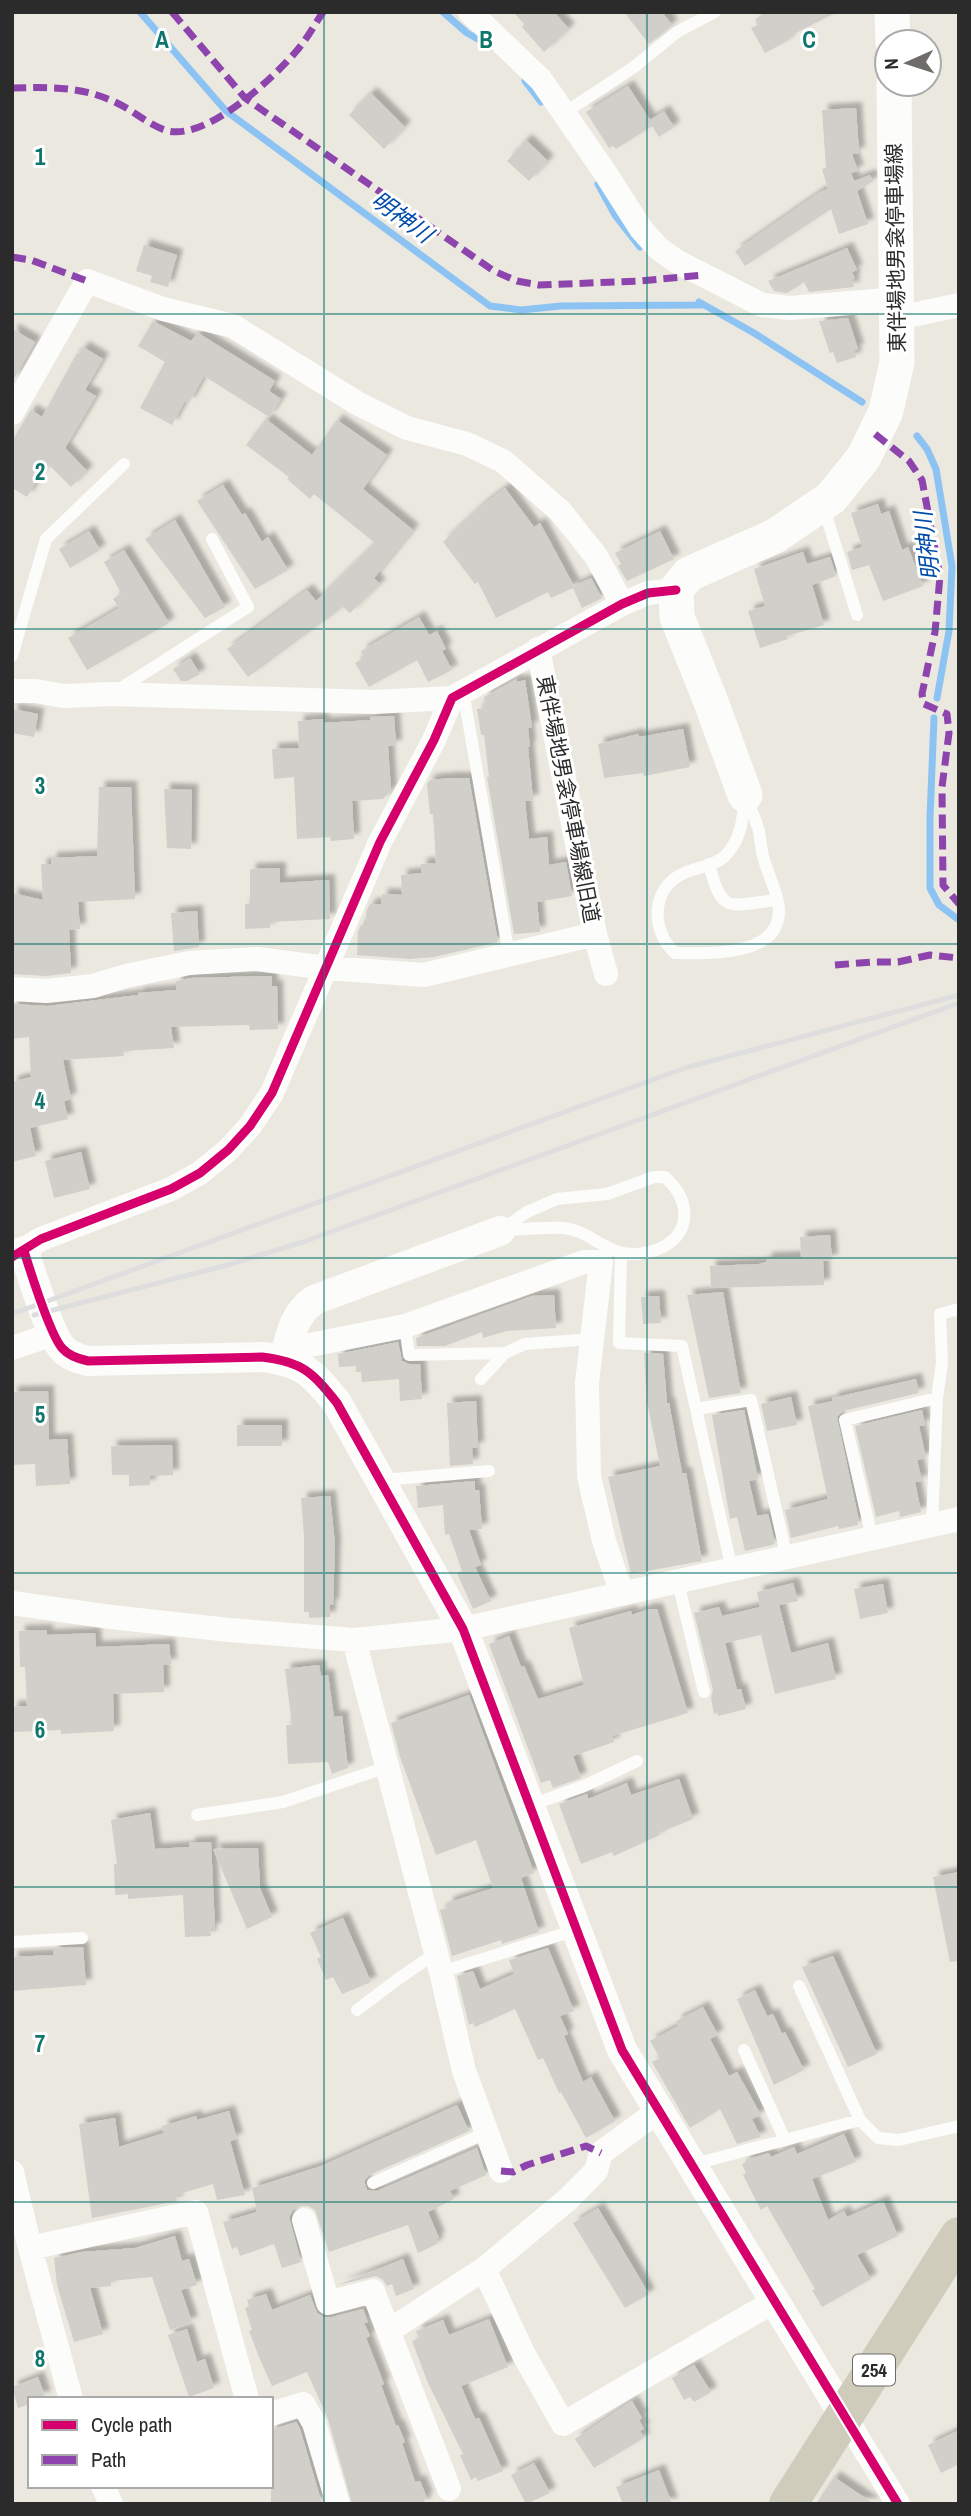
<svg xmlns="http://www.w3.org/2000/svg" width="971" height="2516" font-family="'Archivo Narrow','Noto Sans JP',sans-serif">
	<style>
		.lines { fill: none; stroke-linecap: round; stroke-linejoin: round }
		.stream { stroke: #8dc3f3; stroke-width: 7 }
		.building { fill: #d1cfca; filter: url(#shadow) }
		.service { stroke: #fcfcfa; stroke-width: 12 }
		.minor { stroke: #fcfcfa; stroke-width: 24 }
		.tertiary { stroke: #fcfcfa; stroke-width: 30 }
		.secondary { stroke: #fcfcfa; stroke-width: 35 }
		.trunk { stroke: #cfccbc; stroke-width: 38 }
		.rail { stroke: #dededf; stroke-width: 5 }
		.quiet { stroke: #8e44ad; stroke-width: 7; stroke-dasharray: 14 7; stroke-linecap: butt }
		.cycleway-casing { stroke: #fff; stroke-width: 13 }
		.cycleway { stroke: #d6006c; stroke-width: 9 }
		.grid { fill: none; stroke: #0f766e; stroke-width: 2; stroke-opacity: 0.55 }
		.labels { text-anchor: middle; stroke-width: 6; stroke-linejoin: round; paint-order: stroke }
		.shield { fill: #fff; stroke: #6b6b6b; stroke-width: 2 }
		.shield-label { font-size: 19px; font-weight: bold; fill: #2b2b2b }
		.street-label { font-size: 21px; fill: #2b2b2b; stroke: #fff }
		.water-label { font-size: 23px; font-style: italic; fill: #004cab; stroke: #fff }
		.grid-label { font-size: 23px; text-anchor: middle; font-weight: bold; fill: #0f766e; stroke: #fff; stroke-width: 6; stroke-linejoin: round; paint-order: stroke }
	</style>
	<defs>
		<filter id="shadow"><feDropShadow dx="6" dy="-6" stdDeviation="2" flood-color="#0004"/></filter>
	</defs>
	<rect width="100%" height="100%" fill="#ebe8e0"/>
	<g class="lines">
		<path class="stream" d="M140,12l86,99 264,195 31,4 40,-4 141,-1
			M443,12l24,21 25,14
			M525,81l16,21
			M598,184l17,31 25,32
			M699,302l55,31 108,69
			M917,436l10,13 9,20 16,97 -3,65 -12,67
			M934,718l-4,100v70l9,17 20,15"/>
	</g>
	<path class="building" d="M513,12h41l15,17 -25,23 -22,-25 2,-3z
		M624,12h38l10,13 -23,19z
		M767,12h70l-49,25 1,3 -24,13 -14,-25 7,-3 -3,-6z
		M628,86l22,34 14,-9 10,16 -15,10 -7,-11 -36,23 -3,-3 -4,2 -23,-36z
		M371,93l34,34 -21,22 -35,-34z
		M856,108l3,45 -7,1 6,17 -7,2 3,8 16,-6 3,6 -16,10 11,33 -29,10 -8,-25 -86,57 -10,-15 85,-59 8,-3 -6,-20 4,-1 -4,-58z
		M526,140l22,21 -19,20 -22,-20z
		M144,245l33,10 -9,32 -18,-5 2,-6 -16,-5z
		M847,248l10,22 -5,2 3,6 -3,2 2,7 -45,5 -5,-10 -17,11 -13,-2 -6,-10z
		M848,318l10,31 -4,2 2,6 -19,6 -4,-11 -3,1 -11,-32z
		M153,321l38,20 7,-8 77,48 -6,10 12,8 -12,18 -65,-41 -15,27 -4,-2 -13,24 -32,-17 25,-46 -27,-16z
		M12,329l23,13 -23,40z
		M83,347l20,12 -18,31 11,6 -31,52 22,23 -16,16 -24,-24 -20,34 -15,-9v-47l19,-31 11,7 35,-64 2,1z
		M266,419l46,36 25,-35 50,35 -24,34 50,41 -39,48 6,6 -30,29 -7,-6 -95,70 -21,-28 80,-59 9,11 59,-58 -61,-49 -4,5 -23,-20 2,-2 -43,-32z
		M223,485l19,30 3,-2 17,29 6,-5 20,33 -33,19 -58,-88z
		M505,488l29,39 6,-4 34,63 17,-8 11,20 -20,10 -9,-20 -22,10 -3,-6 -52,26 -18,-36 -3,2 -32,-42 38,-36z
		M878,504l3,10 8,-3 13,39 6,-3 15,39 -40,15 -14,-36 -17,5 -5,-18 15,-5 -11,-34z
		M175,520l50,87 -20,11 -60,-79z
		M89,531l11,19 -30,18 -11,-19z
		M660,531l14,28 -47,22 -9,-15 3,-2 -6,-11z
		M124,550l45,73 -82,47 -19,-32 51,-30 -6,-9 8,-6 -17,-31z
		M803,552l4,12 23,-7 6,19 -24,9 12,40 -37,11 1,3 -28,9 -12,-37 17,-5 -11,-37z
		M419,617l10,18 8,-4 9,18 -4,2 10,19 -24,12 -11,-22 -48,27 -14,-24 9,-5 -3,-7z
		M190,658l10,16 -13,7h-6l-8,-12z
		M517,679v3l8,-2 7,47 -4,1 2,19h-2l5,53 -8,1 4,38 18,-2 2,28 17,-3 6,34 -35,6 3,30 -26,2 -27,-157h2l-5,-42h-3l-4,-26 8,-1 -1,-11z
		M12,709l26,5 -4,23 -22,-4z
		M394,716l2,30h-8l3,44 -8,9 -31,2 2,38 -23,2 -1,-4 -33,2 -3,-62 -20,2 -2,-30 27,-1 -1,-27 25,-2 1,4 46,-3v-3z
		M683,729l7,38 -46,9 -1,-3 -39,5 -6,-34 40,-10 1,3z
		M451,778h18l29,164 -64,15 -24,2 -53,-4 1,-24 3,-6h5v-13l4,-8h11l1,-10 20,1 -1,-20 20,-2v-9l15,-1 -3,-49h-3l-3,-30 3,-4z
		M99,787h32l4,112 -57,3 2,27 -11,1 2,43 -25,3 -34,-2v-81l31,7 -2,-36h10v-6l46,-2z
		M164,789l28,1 -1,59 -24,-1z
		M280,868v15l49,-3 1,39 -60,3v6l-25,1v-25h5v-35z
		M197,911l2,36 -25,4 -3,-38z
		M272,976v10h5l1,43 -28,1 -1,-5 -78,2 3,21 -51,3 1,5 -61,4 8,39 -7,2 4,18 -38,9 6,28 -24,6v-80l19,-5 -2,-40 -17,2v-35l36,2 90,-11v-2l38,-3v-9l15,-3z
		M81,1152l9,37 -36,9 -9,-37z
		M830,1235l2,25 -9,1 1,24 -113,3 -1,-22 49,-2 7,-2v-4l35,-1 -1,-20z
		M723,1292l18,101 -32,5 -22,-103z
		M554,1295l2,33 -49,3 -24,7 -1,-6 -37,14h-28l-1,-8 116,-42z
		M659,1296l2,27 -18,1 -2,-27z
		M398,1342l4,19 7,3h11l2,35 -22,2 -1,-22 -37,3 -1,-10h-5v-6l-17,1 -1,-13z
		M644,1353l19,1 4,49h2l13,70h4l16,88 -71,13 -23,-97 52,-11 -13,-64z
		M916,1379l3,14 -76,18 -6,6 22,104h-2l1,4 -19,4 -1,-3 -47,12 -6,-28 43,-11 -20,-93 25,-5 -1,-3z
		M48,1391l1,49 18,-1 3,45 -34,2 -1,-22 -23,1v-73z
		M791,1397l6,28 -30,6 -6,-27z
		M476,1401l2,47h-6l1,16 -23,2 -3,-63z
		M744,1410l14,69 -9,2 8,35 11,-2 7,29 -3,2 -27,6 -8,-34 -7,2 -18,-104z
		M922,1410l3,15 -6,1 7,32 -9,2 5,21 -7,1 6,30 -21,5 -1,-6 -23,6 -21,-91z
		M237,1425h45v21h-45z
		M172,1445l1,30 -23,1v9l-21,1v-11h-17l-1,-29z
		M475,1481v9h4l3,39 -13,1 12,35 -6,2 16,34 -18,8 -16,-36 5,-2 -13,-37 -4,1 -2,-30 -25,3 -2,-22z
		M330,1496l5,48 -2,61h-3v12l-21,1v-6h-5v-76l-3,-38z
		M793,1583l5,18 -19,4 12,48 37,-10 8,36 -61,15 -14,-59 -36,8 12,47 4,-1 5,20 -28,7 -1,-3 -3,1 -3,-16 2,-8 -19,-77 25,-6 3,9 38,-9 -3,-15z
		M883,1584l5,29 -28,6 -6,-30z
		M649,1609h8l31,104 -76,23 2,6 -41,14 8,22 -28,10 -3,-8 -9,3 -52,-139 20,-8 12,31 3,-1 14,33 46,-14 -15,-57 62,-17 1,4z
		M47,1630v5l48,-2 1,14 73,-3 2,20 -8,1 1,27 -51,2 1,37 -53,3v-4l-49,2v-25l15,-1 -2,-39h-5l-1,-36z
		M319,1665l2,11 7,-1 6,42 8,-1 6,52 -16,6 -4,-12 -40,2 -2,-39h6l-7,-56z
		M469,1695l65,178 -13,5 18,54 -37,12 -1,-4 -49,16 -12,-46 8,-2 -1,-5 46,-15 -17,-48 -40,15 -36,-98 -9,-34z
		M679,1779l14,40 -34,14 1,2 -46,21 -2,-4 -31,12 -22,-60 28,-10 1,5 39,-16 4,12z
		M150,1813l5,36 34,-2v-4l22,-1 4,87h-5l1,7 -26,1 -2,-42 -55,4v-5l-13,1 -1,-31h3l-6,-44z
		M258,1848l2,40 12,29 -25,12 -34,-80z
		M959,1872v89l-9,1 -17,-85z
		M343,1918l28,64 -29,12 -9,-17 -7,3 -9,-21 4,-2 -11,-24z
		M83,1947l3,38 -74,6v-34l42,-2 -1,-7z
		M548,1948l26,63 -14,5 8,18 -4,2 19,46 8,-5 24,44 -29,17 -25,-46 -2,1 -16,-35 -5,2 -23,-51 -40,18 -2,-4 -4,2 -12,-49 16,-5 7,18 34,-15 -5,-14z
		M833,1956l44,98 -29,13 -46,-100z
		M755,1990l12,26 6,-2 9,20 3,-2 19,38 -30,15 -37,-86z
		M703,2007l15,28 -8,4 19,37 8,-4 24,43 -9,4 9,18 -24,7 -17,-35 -30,19 -38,-66 8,-4 -10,-17 28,-15 -2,-5z
		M457,2105l12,26 -100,44 -5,6 3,9 10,1 100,-43 9,27 -36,16 4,8 -26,13 11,26 -3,1 1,5 -19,9 -10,-28 -79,27 -14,-42 -7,-4h-7l-8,4 -4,7 12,45 -19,6 -8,-24 -34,12 -3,-9 -5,2 -9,-27 34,-10 -5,-24 69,-22z
		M229,2111l8,28 -7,2 15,54 -28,5 -4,-16 -37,11 1,6 -85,17 -13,-94 36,-6 4,29 45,-14 -2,-7 34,-10 1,4z
		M844,2134l12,28 -44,17 16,41 16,-9 3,6 36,-16 15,35 -41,19 14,24 -49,28 -10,-17 3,-1 -48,-83 -6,4 -18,-35 3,-2 -4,-9 4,-2 -1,-2 24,-7 2,4 23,-10 3,7z
		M598,2208l51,86 -24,14 -52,-85z
		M175,2236l7,25 7,-2 8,26 -16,5 11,32 -22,8 -18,-53 -41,4v5l-21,2 13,46 -29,8 -17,-57 -3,-27 28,-6 53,-4z
		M403,2259l11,30 -18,7 -4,-12 -5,2 -4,-6 -7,-4 -38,9z
		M266,2294l6,16 38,-15 7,18 7,4h8l31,-8 5,13 -4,1 6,13 -4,2 18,46 -3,1 15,41 2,-1 7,17 -3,1 13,39 5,-1 7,17 -3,1 1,5h-73l-24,-85 -21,-47 -35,14 -13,-29 -10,-26 3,-1 -7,-22 4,-2 -2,-6z
		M489,2319l19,48 -47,19 14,33 4,-1 24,53 -25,10 -2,-4 -5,3 -11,-25 3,-1 -35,-71 -16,-42 7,-3 -3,-7 27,-11 6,15z
		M187,2329l10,33 8,-3 9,29 -25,9 -21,-62z
		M694,2365l17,27 -17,10 -4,-5 -6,3 -12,-22z
		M38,2377l7,20 -15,2v5l-12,4 -6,-21z
		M632,2401l10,17 -3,2 5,9 -4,2 4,7 -50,30 -19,-29z
		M296,2422l4,7 22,75h-51v-74z
		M959,2430v34l-18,9 -13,-28z
		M534,2463l16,30 -24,11 -15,-29z
		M659,2470l13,34h-49l-7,-17z
		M834,2477l40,27h-58z"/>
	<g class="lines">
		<path class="service" d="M564,113l70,-46 43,-35 38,-20
			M823,505l34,110
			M12,656l34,-117 78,-75
			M118,690l130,-83 -36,-68
			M463,691l46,264
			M745,795c4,12 11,24 14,36 2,10 2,21 6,32 4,14 14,32 14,47 1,47 -72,44 -104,43 -23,-21 -25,-61 5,-78 13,-8 34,-8 45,-19 17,-17 18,-39 20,-61z
			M709,864c13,52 20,41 68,36
			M654,1177h11c12,11 21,25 19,42 -3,28 -41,40 -65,33 -17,-5 -31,-19 -49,-23 -17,-4 -51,1 -70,2l27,-19 30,-13 50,-5z
			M621,1253l-2,90 63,3 50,224
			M405,1326l4,29 96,-2
			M481,1379l24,-26 20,-9 67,-5
			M696,1409l55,-9 36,158
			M382,1480l107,-9
			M932,1525l5,-127 5,-35 -2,-49 19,-5
			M872,1538l-27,-118 92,-22
			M678,1582l26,110
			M531,1805l53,-19 53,-25
			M197,1815l86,-13 104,-35
			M12,1942l70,-4
			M441,1972l135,-42
			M799,1986l61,134
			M357,2010l41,-31 38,-26
			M744,2050l41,90
			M691,2165l169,-45 18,18 21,2 60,-14
			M373,2183l113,-50"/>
		<path class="minor" d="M470,12l71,68 63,91 37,58 17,19 18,13 86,44 28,3 108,-9
			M898,318l61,-13
			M12,413l75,-132 76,28 70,17 124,77 50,25 60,16 36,17 57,50 36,45 26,48
			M538,649l57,285 11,40
			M12,691h24l27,5 49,-2 262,8 78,-4
			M12,989l34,2 47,-5 33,-10 63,-13 68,-4 70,9 97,7 171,-41
			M12,1257l29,-18 130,-50 29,-16 28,-23 22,-24 22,-33 108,-251 54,-102 18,-42 170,-94 26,-11 28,-3
			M12,1348l41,-14
			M284,1360l21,-14 100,-20 179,-64h17l-14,121 2,93 15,65 18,53
			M12,1603l99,14 118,13 125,10 109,-11 496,-110
			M354,1640l87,332 23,99 37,100
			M12,2172l18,76 41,151
			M304,2220l24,83 45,-12 76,198
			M30,2248l166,-36 51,187
			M484,2269l40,86 39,69 210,-122
			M390,2330l94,-61 83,-69 29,-29 5,-18 57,-42
			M271,2414l32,-10 11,19 24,81
			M845,2417l53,87
			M103,2486l8,18"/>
		<path class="tertiary" d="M24,1251c6,19 27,87 39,98 6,7 16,10 25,12l174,-4c41,5 50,15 75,46l126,226 159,421 223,367
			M284,1360c6,-23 9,-45 30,-60l186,-69"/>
		<path class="secondary" d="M892,12l1,30
			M745,795l-34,-93 -34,-85 -1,-27 13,-16 86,-38 56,-38 33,-41 22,-46 11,-49 -3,-278"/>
		<path class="trunk" d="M788,2504l171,-268"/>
		<path class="rail" d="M12,1314l673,-246 274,-73
			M34,1315l190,-49 79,-24 656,-239"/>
		<path class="quiet" d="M172,12l73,86 249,173 23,10 22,4 100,-4 65,-6
			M12,88c38,-1 70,-2 105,15 17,8 33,23 51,28 40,9 108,-55 131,-83 9,-11 16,-24 24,-36
			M12,257l19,3 56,21
			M875,434l34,27 13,19 18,96 -5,56 -13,62 2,10 23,10 2,19 -7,54 1,98 16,19
			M835,965l37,-3h26l32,-7 29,3
			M501,2171l12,1 14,-7 59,-19 15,7"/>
		<g class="cycleway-casing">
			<path id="cycleway" d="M24,1251c6,19 27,87 39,98 6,7 16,10 25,12l174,-4c41,5 50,15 75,46l126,226 159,421 276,454
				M12,1257l29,-18 130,-50 29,-16 28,-23 22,-24 22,-33 108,-251 54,-102 18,-42 170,-94 26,-11 28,-3"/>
		</g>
		<use href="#cycleway" class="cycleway"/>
	</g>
	<path class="grid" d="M324,12v2492M647,12v2492M12,314h947M12,629h947M12,944h947M12,1258h947M12,1573h947M12,1887h947M12,2202h947"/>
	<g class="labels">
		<rect class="shield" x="853" y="2354.5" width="42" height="31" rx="5"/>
		<g class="shield-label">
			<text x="874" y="2377">254</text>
		</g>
		<g class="street-label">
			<text transform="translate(896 248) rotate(-91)" y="7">東伴場地男衾停車場線</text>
			<text transform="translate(568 799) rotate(79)" y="7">東伴場地男衾停車場線旧道</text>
		</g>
		<g class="water-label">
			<text transform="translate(402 217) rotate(36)" y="8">明神川</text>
			<text transform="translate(927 546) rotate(-97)" y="8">明神川</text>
		</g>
	</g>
	<g class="grid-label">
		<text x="162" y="48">A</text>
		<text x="486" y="48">B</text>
		<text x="809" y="48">C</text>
		<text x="40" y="165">1</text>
		<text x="40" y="480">2</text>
		<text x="40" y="794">3</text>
		<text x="40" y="1109">4</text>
		<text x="40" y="1423">5</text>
		<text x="40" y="1738">6</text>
		<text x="40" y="2052">7</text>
		<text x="40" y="2367">8</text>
	</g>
	<rect width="971" height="2516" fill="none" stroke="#2b2b2b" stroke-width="28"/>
	<rect x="28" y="2397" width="245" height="91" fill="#ffffff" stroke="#aaaaaa" stroke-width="2"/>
	<rect x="42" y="2420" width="35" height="10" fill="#d6006c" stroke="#aaaaaa" stroke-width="2"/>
	<text x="91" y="2432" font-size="21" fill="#2b2b2b">Cycle path</text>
	<rect x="42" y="2455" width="35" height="10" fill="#8e44ad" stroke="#aaaaaa" stroke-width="2"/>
	<text x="91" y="2467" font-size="21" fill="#2b2b2b">Path</text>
	<g transform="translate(908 63) rotate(267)"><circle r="33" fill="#ffffff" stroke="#aaaaaa" stroke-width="2"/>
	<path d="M0-5L12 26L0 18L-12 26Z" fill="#6e6d6a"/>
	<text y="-10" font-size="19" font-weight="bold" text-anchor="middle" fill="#2b2b2b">N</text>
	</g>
</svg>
